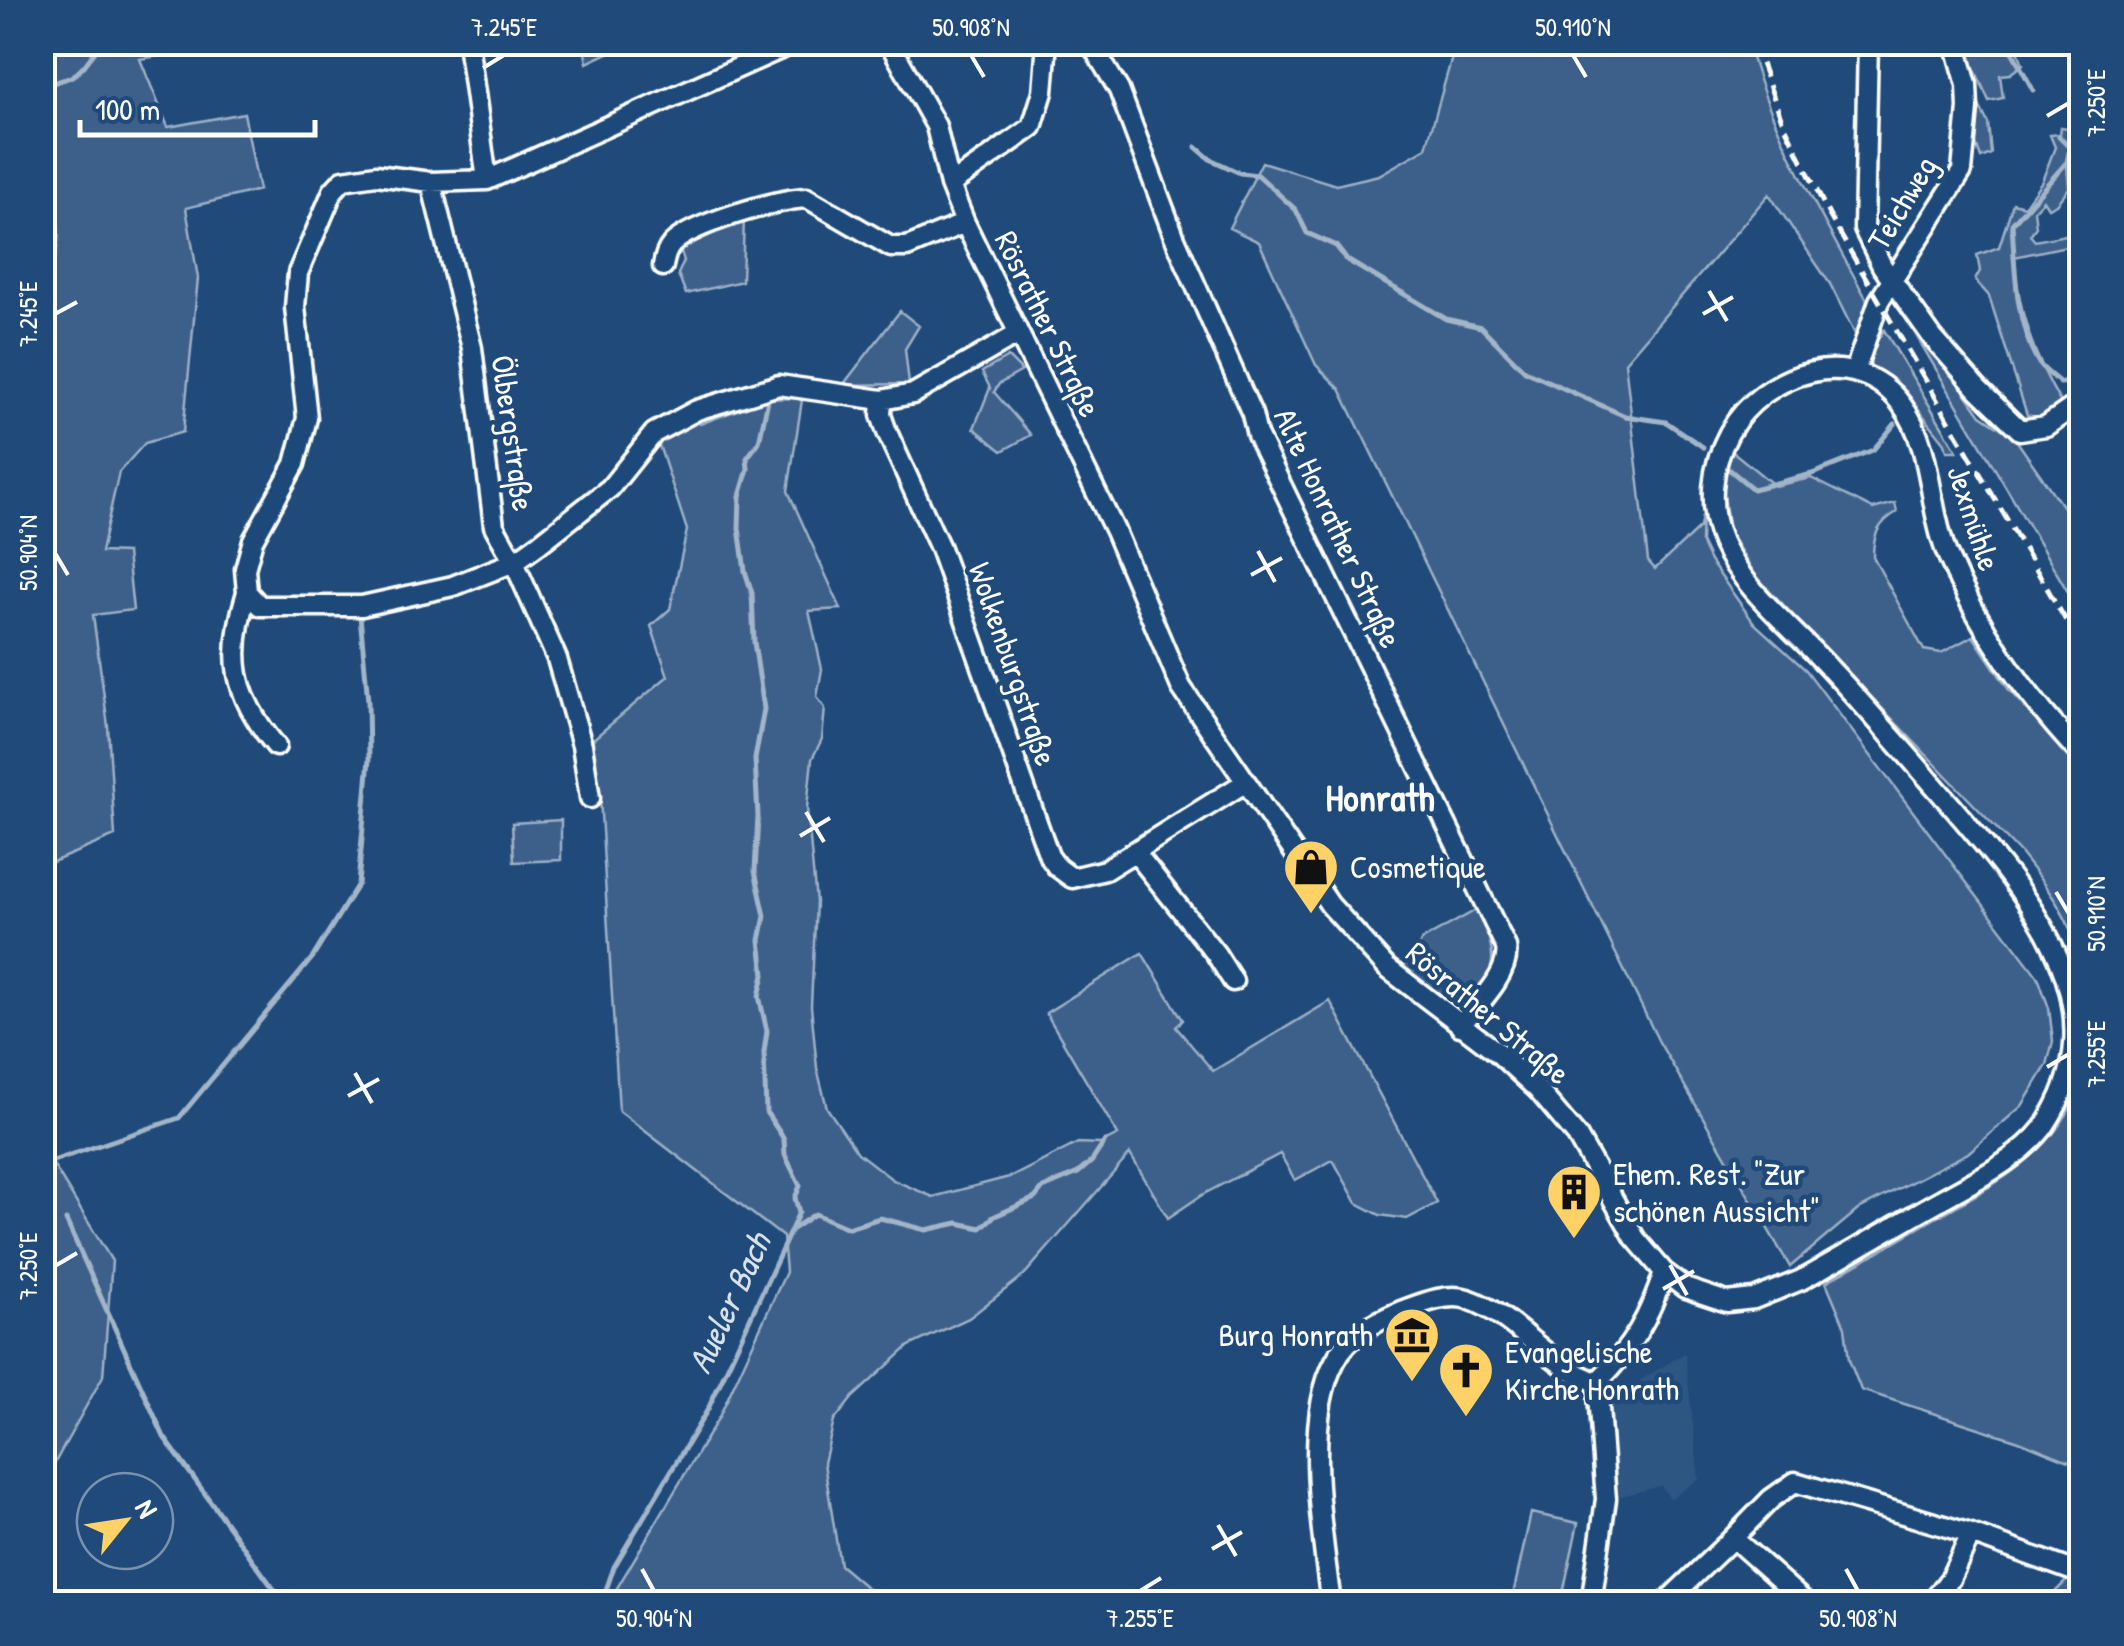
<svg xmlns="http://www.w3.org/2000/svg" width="2124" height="1646" font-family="'Patrick Hand',sans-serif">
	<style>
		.built { fill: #2e5683 }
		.green { fill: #3c618b; stroke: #9eb0c5; stroke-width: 2.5 }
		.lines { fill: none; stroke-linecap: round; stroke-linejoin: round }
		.stream { stroke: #a3b5c8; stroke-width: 5 }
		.minor-casing { stroke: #fff; stroke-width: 25 }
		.minor { stroke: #1f4a7a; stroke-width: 18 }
		.rail { stroke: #fff; stroke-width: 5; stroke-dasharray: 15 8; stroke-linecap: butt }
		.ticks { fill: none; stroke: #fff; stroke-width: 4 }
		.labels { text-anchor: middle; stroke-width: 9; stroke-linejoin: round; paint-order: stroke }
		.street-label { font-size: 32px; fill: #fff; stroke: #1f4a7a }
		.poi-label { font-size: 32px; fill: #fff; stroke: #1f4a7a; text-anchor: start }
		.water-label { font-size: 35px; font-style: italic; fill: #d8e0e8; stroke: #1f4a7a }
		.quarter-label { font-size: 38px; font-weight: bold; fill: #fff; stroke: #1f4a7a }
		.neatline { fill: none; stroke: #fff; stroke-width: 4 }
		.ticks-label { font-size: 25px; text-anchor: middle; fill: #fff }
	</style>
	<rect width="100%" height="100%" fill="#1f4a7a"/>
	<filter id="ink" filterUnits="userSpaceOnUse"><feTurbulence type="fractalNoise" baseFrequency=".01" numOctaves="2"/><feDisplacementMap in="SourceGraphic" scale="20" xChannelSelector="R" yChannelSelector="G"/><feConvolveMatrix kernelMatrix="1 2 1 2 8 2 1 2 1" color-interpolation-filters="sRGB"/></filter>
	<g filter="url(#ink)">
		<path class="built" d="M1685,1353l14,126 -29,20 -9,-13 -47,12 -9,-85 8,-16z"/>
		<path class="green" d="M43,42l195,1 -98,16 28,68 76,-14 15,77 -73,18 12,70 -15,154 -38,11 -26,29 -18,80 26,1 6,57 -40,5 15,111 7,110 -72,30z
			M583,43l1,-1 45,1 -42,20z
			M1456,43h292c23,90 76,177 120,259l-12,34 -26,-52 -61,-90 -144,168 23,199 7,8 45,-42 2,-11 -1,26 9,19 44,62 52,47 232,307 11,31 4,33 -6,24 -25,41 -54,47 -109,56 -69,58 -131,-225 -319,-653 -24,-24 -57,-123 -30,-14 33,-66 74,23 43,-10 47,-27z
			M1963,43h52l8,21 -13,10 -10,1 3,23 -14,3z
			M1973,93l15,30 3,31 -10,4 -11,-30z
			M2061,127l7,1 1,14 12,2v11l-5,10h-9l2,23 -13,16 -8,4 -5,-8 -9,10 2,17 -6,8 5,6 46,-9v11l-67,14c5,58 19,98 48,148l-16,15 -19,-5 -38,-119 -14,-16 5,-9 -3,-16 22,-8 14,-44 11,3 18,-25 13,-34 -5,-12 10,-1z
			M744,218l-2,63 -56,13 -8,-20 6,-13 -5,-15z
			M900,311l19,15 -14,23 4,35 -66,1z
			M1913,319l68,96 33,22 67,96v81l-173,-292z
			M1884,330l73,121h-10l-2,-8 -38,-48 -35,-26 -3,-11 3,-10z
			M1008,357l14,14 -23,13 -5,8 37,43 -29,16 -28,-23 16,-40 -8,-16z
			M796,398l6,2 -14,91 53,118 -32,2 13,58 -5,28 8,11 -3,31 -10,20 -5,49 9,94 -5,104 6,62 10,40 31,45 35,27 40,17 80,-21 65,-33 22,1 18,-9 -72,-122 96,-60 41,67 -7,7 37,44 117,-70 107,202 -30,16 -27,-4 -23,-12 -24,-43 -38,20 -15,-26 -78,41 -34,23 -38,-64 -106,121 -55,43 -60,28 -56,51 -19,24 -10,42 16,102 45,38h-277l111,-186 67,-145 -3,-35 -164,-126 -19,-314 -8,-57 76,-64 -17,-50 19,-17 17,-79 -29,-88 38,-22 4,4 66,-25z
			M1732,451l43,35 36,-8 62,31 22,-6 2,9c-19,11 -24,23 -24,45l51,93 17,3 32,-17 36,54 72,81v193c-8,-44 -34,-77 -61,-111l-264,-277 -27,-44 -7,-51z
			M561,820v40l-47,2 -2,-39z
			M1478,909c12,27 28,68 -8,83 -8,4 -14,8 -23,5 -16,-5 -32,-22 -46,-33l23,-25z
			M2081,1083v383l-62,-25 -158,-51 -12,-30 -4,-33 -19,-45c38,-22 75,-44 113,-66 60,-34 119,-64 142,-133z
			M43,1148l69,113 -9,115 -60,108 2,-127 -3,-2z
			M1531,1513l47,10 -17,80 -48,-8z
			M2081,1566v37h-37z"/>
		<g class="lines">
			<path class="stream" d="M2007,42l26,48
				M42,90c11,-10 21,-8 32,-15 12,-7 18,-23 30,-33
				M2059,137l11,11 -3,14 -55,62c3,43 3,97 25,136 4,9 16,16 23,23l22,-2
				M1196,147l14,12 30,14 18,2 38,35 11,23 29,13 11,14 99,59 35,8 44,44 100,45 41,6 37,25
				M42,184c26,48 14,64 0,113
				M768,400l-9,42 -12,16 1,11 -8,27 -1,32 6,43 7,22 2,49 10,67 -9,50 3,57 -3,55 10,45 -5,24 4,35 -5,21 8,35 -3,21 2,60 18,27 1,16 15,31 -5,12 4,14 -8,18
				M1730,470l23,19 59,-15 61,-24 22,-26
				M53,1161l126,-43 134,-161 45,-73 11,-125 -1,-58 -8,-85
				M42,1190l9,14
				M66,1220l98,217 109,151 18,16
				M601,1604l13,-37 94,-158 83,-179 24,-16 33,14 32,-10 46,12 32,-7 23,5 12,-11 42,-19 8,-10 35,-15 14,-12 13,-20"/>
			<g class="minor-casing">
				<path id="minor" d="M468,42l19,138
					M796,42l-309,138 -56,2 -55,-7 -33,5 -10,11 -35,82 -3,34 12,111 -12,46 -42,76 -8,29 2,23 13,14h102l91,-20 61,-24 25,-18 71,-56 44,-55 43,-23 82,-25 103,15 31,-6 105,-60
					M889,42l47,84 14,59 15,38 150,308 66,156 149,218 57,63 110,84 40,37 40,47 58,102 29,34 21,16 42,14 27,-3 47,-19c45,-25 90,-52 136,-78 36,-21 80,-41 106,-74 81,-119 -11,-228 -87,-317 -46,-53 -91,-106 -139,-156 -33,-34 -75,-68 -95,-113 -15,-35 -11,-76 7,-109 33,-60 126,-92 173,-28 31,42 26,102 45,149 31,74 80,144 135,202
					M1090,42l29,48 55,146 78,178 5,21 249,512c5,27 -30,59 -46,79
					M1868,42l-4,187 18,37 51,72 45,51 42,41 26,-4 36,-25
					M431,182l41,166 22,178 20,36 43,97 25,86 8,53
					M950,185l82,-58 11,-35 4,-50
					M663,266c2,-9 3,-15 9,-22 19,-20 106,-45 135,-46l84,49h16l58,-24
					M1855,371l24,-70 83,-130 6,-63 -1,-23 -12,-43
					M882,400l-1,15 6,17 53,116 109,308 8,11 15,11 33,-8 141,-88
					M247,592c-20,64 -14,103 29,154
					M1135,852l81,102 17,27
					M1597,1382c34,-33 53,-65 67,-110
					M1733,1538l38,-39 24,-17 176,52 111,40
					M1331,1604c-8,-66 -29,-183 4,-243 13,-26 40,-39 66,-50 19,-7 47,-19 67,-12 49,17 80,68 129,83
					M1591,1604l15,-105 -9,-117
					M1664,1604l69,-66 74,66
					M1930,1604l20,-25 21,-45"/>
			</g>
			<use href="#minor" class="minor"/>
			<path class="rail" d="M1753,42l29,78 47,95 253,433"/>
		</g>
	</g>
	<path class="ticks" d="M971,55l13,22M1573,55l13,22M483,68l21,-13M2047,116l22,-13M1709,291l18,30M55,314l22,-12M1703,314l30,-17M1258,551l17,31M55,553l13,22M1251,575l31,-17M806,812l18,30M800,836l30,-18M2056,892l13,22M2047,1067l22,-13M355,1073l17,30M348,1096l31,-17M1670,1265l17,30M55,1266l22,-13M1663,1289l31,-18M1218,1525l18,31M1212,1549l30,-17M642,1569l12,22M1846,1569l12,22M1140,1591l21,-13"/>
	<defs>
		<g id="shop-pin" transform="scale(2.875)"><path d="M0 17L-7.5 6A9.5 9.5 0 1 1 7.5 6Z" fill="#ffd166" stroke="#1f4a7a"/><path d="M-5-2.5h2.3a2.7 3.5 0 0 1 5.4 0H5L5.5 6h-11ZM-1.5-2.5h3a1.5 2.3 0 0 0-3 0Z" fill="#111"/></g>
		<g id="building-pin" transform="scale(2.875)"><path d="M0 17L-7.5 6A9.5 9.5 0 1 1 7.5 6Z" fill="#ffd166" stroke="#1f4a7a"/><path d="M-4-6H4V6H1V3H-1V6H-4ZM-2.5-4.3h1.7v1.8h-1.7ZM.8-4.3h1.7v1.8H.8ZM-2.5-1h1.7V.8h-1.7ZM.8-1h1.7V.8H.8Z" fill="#111"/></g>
		<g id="museum-pin" transform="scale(2.875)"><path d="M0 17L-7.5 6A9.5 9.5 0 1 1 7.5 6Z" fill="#ffd166" stroke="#1f4a7a"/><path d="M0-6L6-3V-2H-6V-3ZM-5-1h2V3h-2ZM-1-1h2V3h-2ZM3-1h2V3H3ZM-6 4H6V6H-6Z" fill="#111"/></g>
		<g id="church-pin" transform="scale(2.875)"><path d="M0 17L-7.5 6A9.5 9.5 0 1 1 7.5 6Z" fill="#ffd166" stroke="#1f4a7a"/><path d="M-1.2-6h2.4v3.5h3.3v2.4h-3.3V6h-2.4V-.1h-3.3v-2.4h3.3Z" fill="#111"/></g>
	</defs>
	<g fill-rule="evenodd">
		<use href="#shop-pin" x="1311" y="867"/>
		<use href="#building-pin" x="1574" y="1192"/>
		<use href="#museum-pin" x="1412" y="1335"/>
		<use href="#church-pin" x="1466" y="1370"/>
	</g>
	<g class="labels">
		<g class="street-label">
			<text transform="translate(1902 203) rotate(-59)" y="11">Teichweg</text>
			<text transform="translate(1048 324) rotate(64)" y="11">Rösrather Straße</text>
			<text transform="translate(513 433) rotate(82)" y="11">Ölbergstraße</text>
			<text transform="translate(1974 518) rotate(72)" y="11">Jexmühle</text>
			<text transform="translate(1338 528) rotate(65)" y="11">Alte Honrather Straße</text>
			<text transform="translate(1013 664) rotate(71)" y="11">Wolkenburgstraße</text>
			<text transform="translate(1488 1013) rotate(40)" y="11">Rösrather Straße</text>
		</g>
		<g class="poi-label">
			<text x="1350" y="878">Cosmetique</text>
			<text x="1613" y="1185">Ehem. Rest. "Zur<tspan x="1613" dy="37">schönen Aussicht"</tspan></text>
			<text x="1373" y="1346" text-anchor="end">Burg Honrath</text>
			<text x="1505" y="1363">Evangelische<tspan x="1505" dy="37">Kirche Honrath</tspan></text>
		</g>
		<g class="water-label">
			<text transform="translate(729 1303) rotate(-65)" y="12">Aueler Bach</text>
		</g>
		<g class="quarter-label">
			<text x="1380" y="811">Honrath</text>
		</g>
	</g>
	<rect width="2124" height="1646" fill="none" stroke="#1f4a7a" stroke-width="110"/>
	<g transform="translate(125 1521) rotate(60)"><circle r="48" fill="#1f4a7a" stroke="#7992af" stroke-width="2.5"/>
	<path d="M0-8L18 38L0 25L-18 38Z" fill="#ffd166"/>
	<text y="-15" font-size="28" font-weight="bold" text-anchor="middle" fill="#ffffff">N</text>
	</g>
	<path d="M80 120v15h235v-15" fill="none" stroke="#ffffff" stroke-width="5"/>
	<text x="95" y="120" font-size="30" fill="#ffffff" stroke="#1f4a7a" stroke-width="8" paint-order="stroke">100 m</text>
	<rect x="55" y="55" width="2014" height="1536" class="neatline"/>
	<g class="ticks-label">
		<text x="504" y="36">7.245°E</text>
		<text x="971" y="36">50.908°N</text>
		<text x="1573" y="36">50.910°N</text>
		<text transform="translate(2096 103) rotate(-90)" y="9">7.250°E</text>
		<text transform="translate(28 314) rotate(-90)" y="9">7.245°E</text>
		<text transform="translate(28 553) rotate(-90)" y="9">50.904°N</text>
		<text transform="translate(2096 914) rotate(-90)" y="9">50.910°N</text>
		<text transform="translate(2096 1054) rotate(-90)" y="9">7.255°E</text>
		<text transform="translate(28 1266) rotate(-90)" y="9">7.250°E</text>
		<text x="654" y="1627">50.904°N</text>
		<text x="1140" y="1627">7.255°E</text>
		<text x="1858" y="1627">50.908°N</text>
	</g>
</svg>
